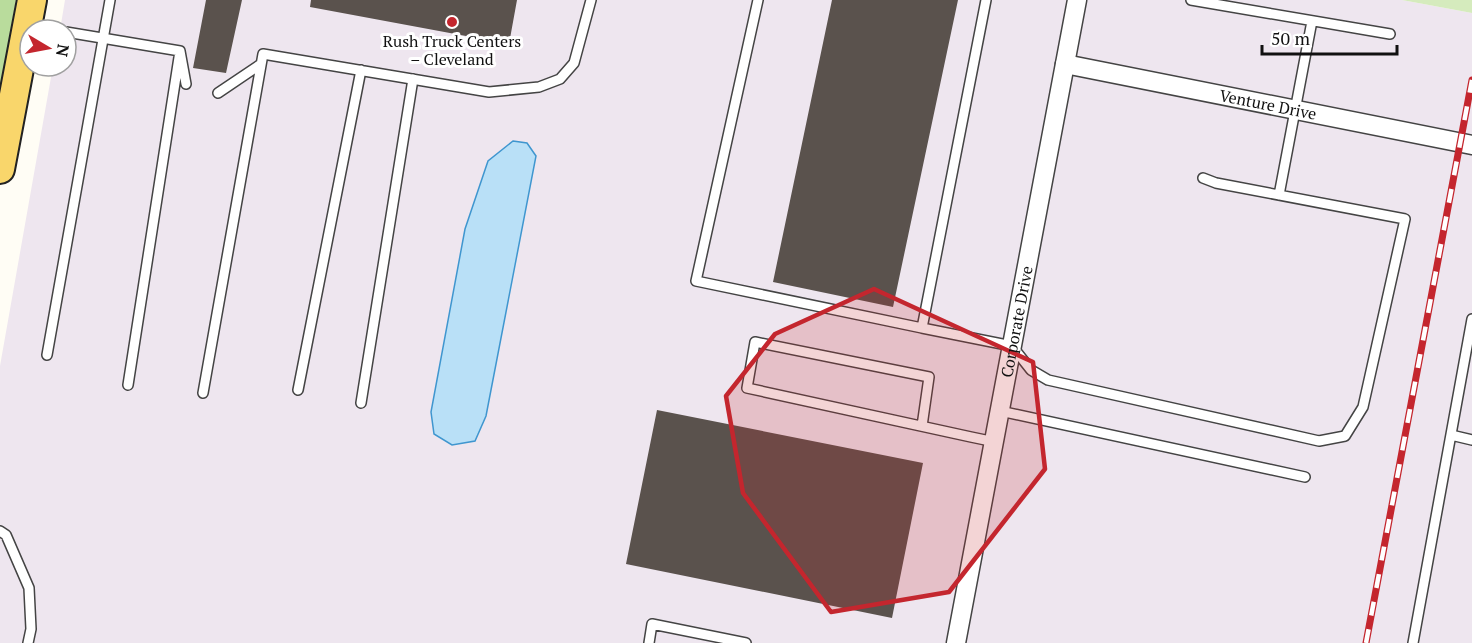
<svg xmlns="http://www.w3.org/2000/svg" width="1472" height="643" font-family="'PT Serif',serif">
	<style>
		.industrial { fill: #eee6ef }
		.green { fill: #d5ebbd }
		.forest { fill: #b9dc9c }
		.water { fill: #b9e0f7; stroke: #3f96cf; stroke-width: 1.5 }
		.building { fill: #5a524d }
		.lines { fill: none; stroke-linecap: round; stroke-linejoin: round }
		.service-casing { stroke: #444; stroke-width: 12 }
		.minor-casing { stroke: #444; stroke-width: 21 }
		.primary-casing { stroke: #222; stroke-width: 32 }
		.service { stroke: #fff; stroke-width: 9 }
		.minor { stroke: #fff; stroke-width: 18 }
		.primary { stroke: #f9d66b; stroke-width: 28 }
		.rail-casing { stroke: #c4262e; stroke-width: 7 }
		.rail { stroke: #fff; stroke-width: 4.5; stroke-dasharray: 14; stroke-linecap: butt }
		.marked { fill: #c4262e; fill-opacity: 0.2; stroke: #c4262e; stroke-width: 4.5; stroke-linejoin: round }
		.poi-dot { fill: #c4262e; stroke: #fff; stroke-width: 2 }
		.labels { text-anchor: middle; stroke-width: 6; stroke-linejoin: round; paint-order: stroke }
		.poi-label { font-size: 16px; fill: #111; stroke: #fff }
		.street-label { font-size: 16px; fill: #111; stroke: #fff }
	</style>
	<rect width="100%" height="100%" fill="#fffdf5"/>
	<path class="industrial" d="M65,0h1337l70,13v630h-1472v-277l53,-300h13v-36h-6z"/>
	<path class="green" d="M1402,0h70v13z"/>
	<path class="forest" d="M0,0h16l-16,90z"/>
	<path class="water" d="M513,141l14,2 9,13 -50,260 -11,25 -23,4 -18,-11 -3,-22 34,-183 23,-68z"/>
	<path class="building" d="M206,0h36l-16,73 -33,-5z
		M311,0h206l-8,44 -199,-37z
		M832,0h126l-65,307 -120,-25z
		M657,410l266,53 -31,155 -266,-54z"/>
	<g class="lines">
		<g class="service-casing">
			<path id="service" d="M758,0l-62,281 226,47
				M986,0l-64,328 90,18 19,24 17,10 271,61 26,-5 18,-29 42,-188 -189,-36 -13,-5
				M1191,0l199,34
				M29,26l26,4
				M66,32l114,19 6,33
				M218,93l43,-29
				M1279,195l33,-174
				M47,355l63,-355
				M128,385l52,-334
				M298,390l63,-320
				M203,393l60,-339 226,38 50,-5 21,-8 14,-16 17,-63
				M361,403l52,-324
				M1000,411l305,66
				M922,426l7,-49 -174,-35 -8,46 224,49 24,5
				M1451,435l21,5
				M0,531l6,4 23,53 2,41 -3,14
				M649,643l3,-19 94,19
				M1413,643l59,-324"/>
		</g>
		<g class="minor-casing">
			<g id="minor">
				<path id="s1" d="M1065,64l407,81"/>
				<path id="s2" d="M956,643l121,-643"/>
			</g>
		</g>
		<g class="primary-casing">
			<path id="primary" d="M0,169l32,-169"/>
		</g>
		<use href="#service" class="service"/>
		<use href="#minor" class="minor"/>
		<use href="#primary" class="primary"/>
		<g class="rail-casing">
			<path id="rail" d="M1366,643l106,-563"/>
		</g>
		<use href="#rail" class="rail"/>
	</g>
	<path class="marked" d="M874,289l159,73 12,107 -96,123 -118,20 -88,-119 -17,-97 49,-62z"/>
	<circle class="poi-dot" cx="452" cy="22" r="6"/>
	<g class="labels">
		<g class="poi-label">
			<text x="452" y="47">Rush Truck Centers<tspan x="452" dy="18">– Cleveland</tspan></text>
		</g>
		<g class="street-label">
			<text dy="6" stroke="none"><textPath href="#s1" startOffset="207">Venture Drive</textPath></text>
			<text dy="6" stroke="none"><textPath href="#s2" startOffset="327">Corporate Drive</textPath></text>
		</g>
	</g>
	<g transform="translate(48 48) rotate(100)"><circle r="28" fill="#ffffff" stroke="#a0a0a0" stroke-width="1.5"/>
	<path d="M0-4.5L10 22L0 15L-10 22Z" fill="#c4262e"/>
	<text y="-9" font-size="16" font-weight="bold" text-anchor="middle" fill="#111111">N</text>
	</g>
	<path d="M1262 45v9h135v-9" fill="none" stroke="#111111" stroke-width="3"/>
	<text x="1271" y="45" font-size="18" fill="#111111" stroke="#ffffff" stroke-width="4.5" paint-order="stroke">50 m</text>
</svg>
